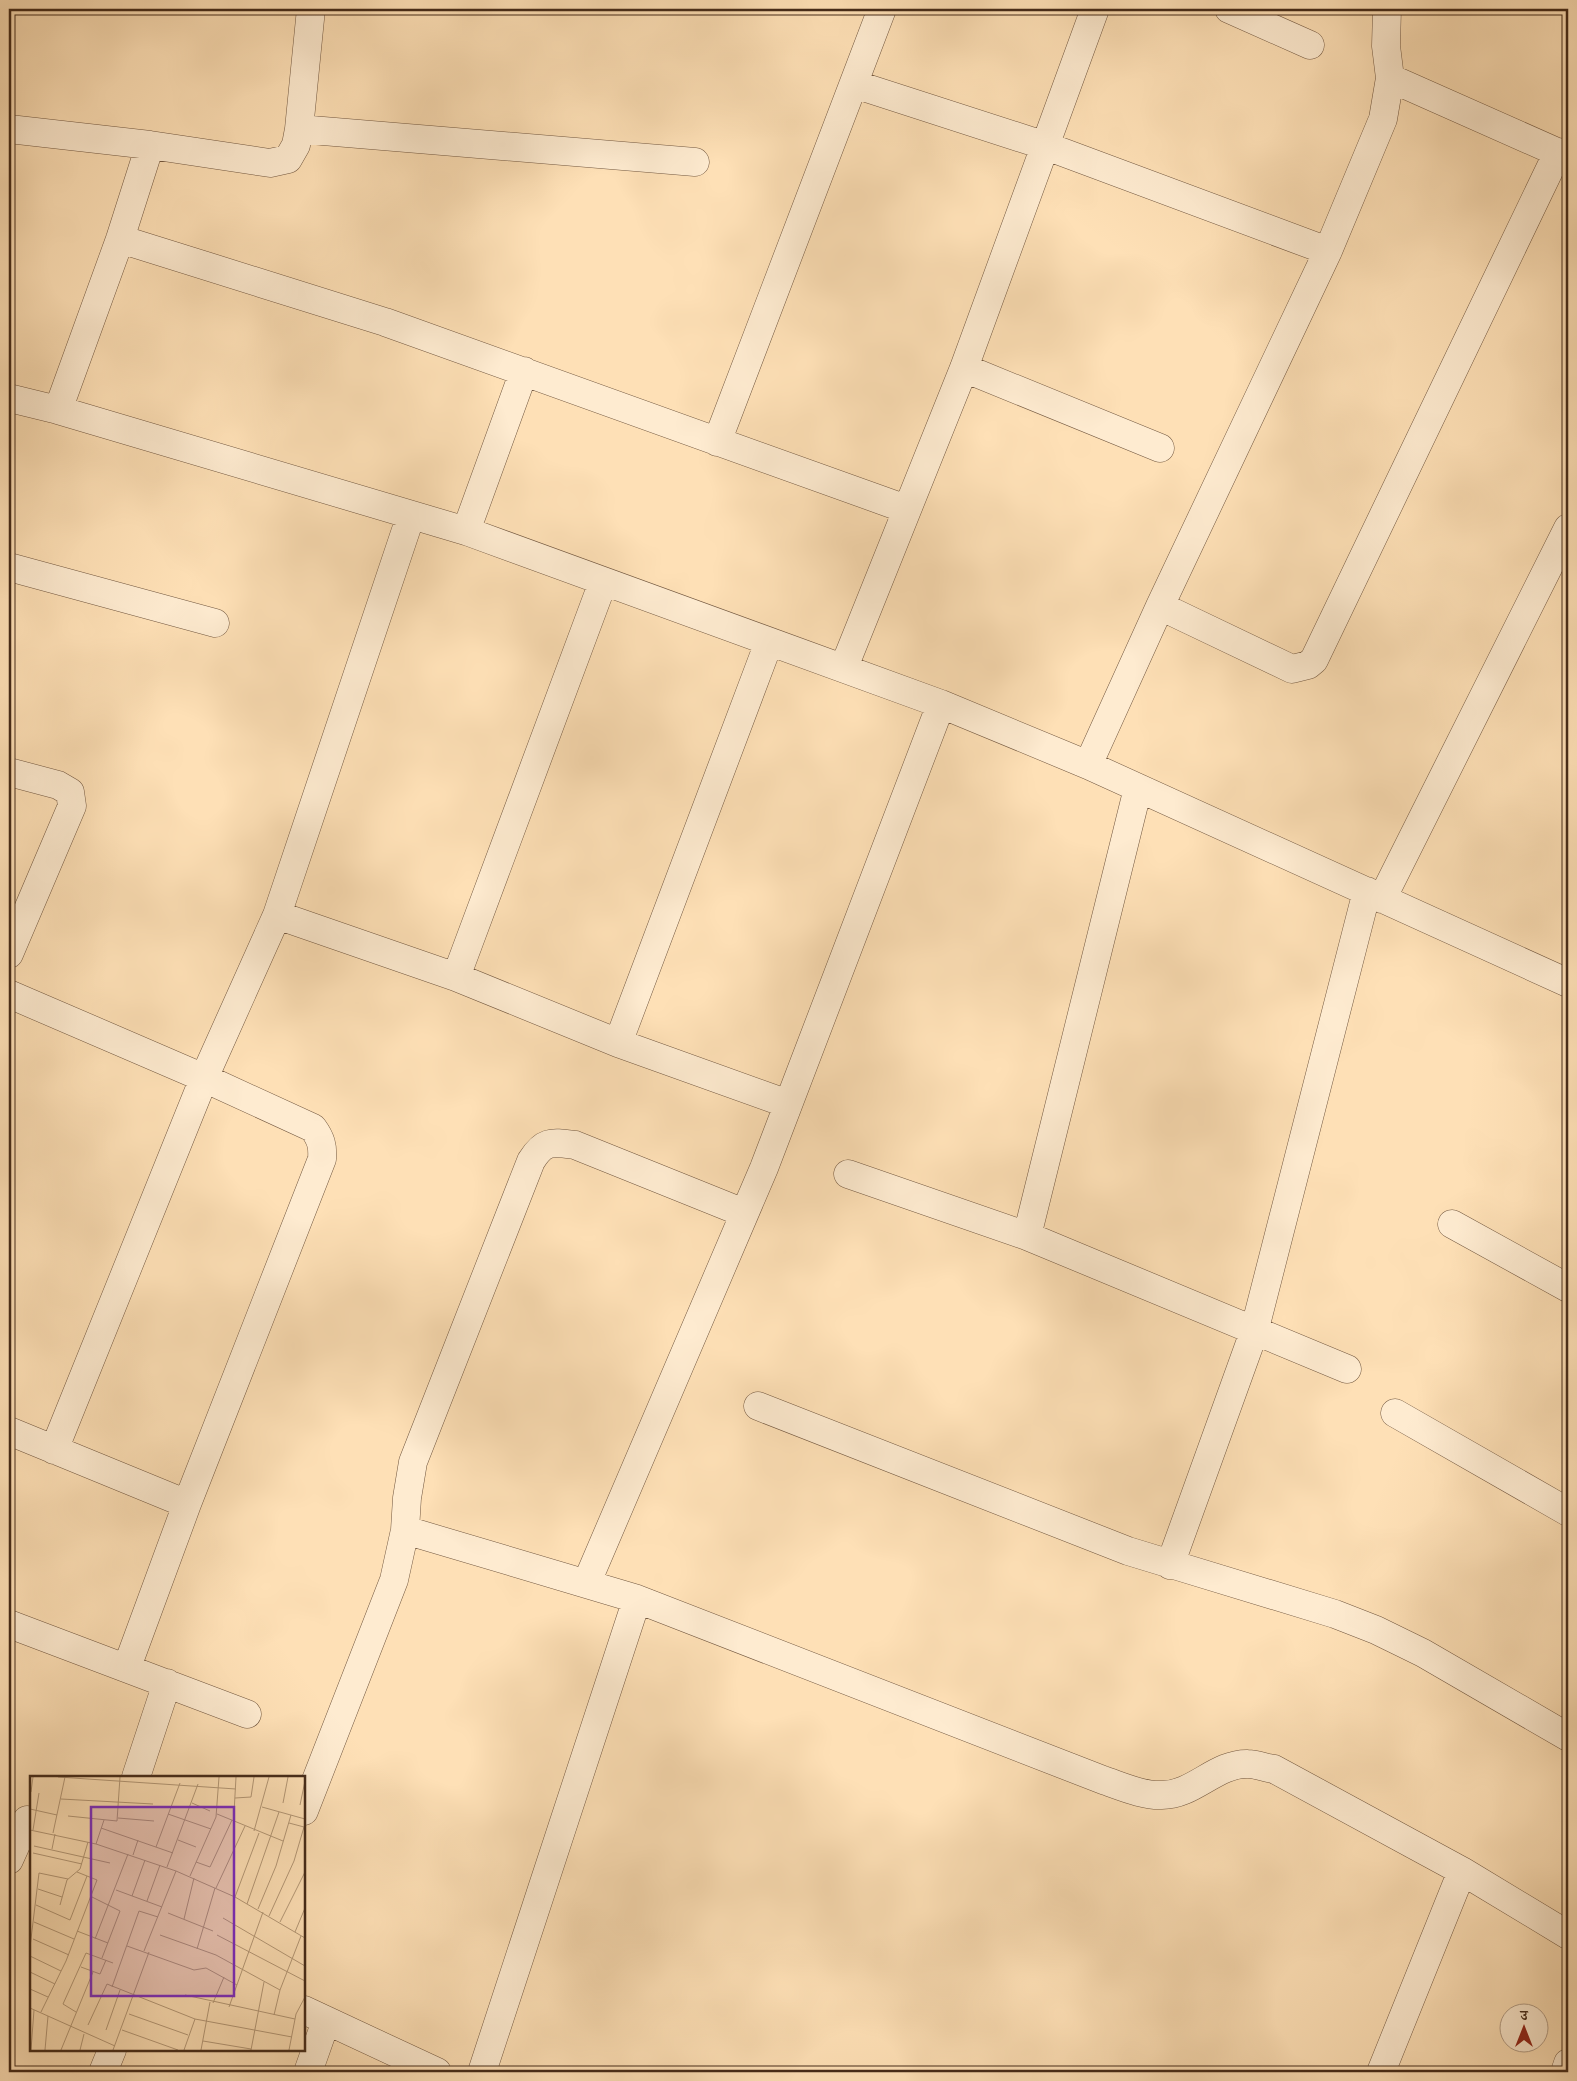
<svg xmlns="http://www.w3.org/2000/svg" width="1577" height="2081" font-family="'IM FELL Double Pica','Noto Serif Devanagari',serif">
	<style>
		.lines { fill: none; stroke-linecap: round; stroke-linejoin: round }
		.minor-casing { stroke: #735840; stroke-width: 29 }
		.minor { stroke: #feebd0; stroke-width: 28 }
		.inset-road { fill: none; stroke: #b49877; stroke-width: 1 }
		.view { fill: #7b2cbf; fill-opacity: 0.15; stroke: #7b2cbf; stroke-width: 2.5 }
		.inset-edge { fill: none; stroke: #452b19; stroke-width: 2.5 }
	</style>
	<rect width="100%" height="100%" fill="#fee0b6"/>
	<filter id="stains"><feTurbulence type="fractalNoise" baseFrequency=".004" numOctaves="4"/><feColorMatrix values="0 0 0 0 .2 0 0 0 0 .09 0 0 0 0 .02 0 0 0 .5 -.17"/></filter>
	<radialGradient id="worn" r=".72"><stop offset=".6" stop-color="#630" stop-opacity="0"/><stop offset="1" stop-color="#630" stop-opacity=".3"/></radialGradient>
	<g class="lines">
		<g class="minor-casing">
			<path id="minor" d="M1229,9l81,36
				M1390,78l178,79
				M854,84l192,62 282,105
				M9,129l141,16 120,18 18,-4 8,-14 3,-16 12,-120
				M299,129l396,33
				M120,239l265,83 521,187
				M964,368l196,80
				M9,398l49,12 408,121 475,173 147,61 480,218
				M58,410l62,-171 30,-94
				M717,442l165,-433
				M466,531l58,-160
				M9,567l206,56
				M1160,606l132,63 16,-4 6,-5 244,-508
				M844,667l120,-299 131,-359
				M1088,765l72,-159 168,-355 55,-132 7,-41 -4,-32 1,-37
				M9,772l49,13 12,7 2,14 -63,148
				M1382,899l186,-371
				M277,915l179,62 162,66 170,61
				M456,977l147,-395
				M9,994l195,84 109,50c8,11 10,18 9,31l-135,345 -60,163
				M618,1043l151,-401
				M848,1174l179,62 320,133
				M1452,1224l116,64
				M1027,1236l111,-448
				M758,1406l370,145 207,63 41,16 47,23 145,84
				M1395,1413l173,99
				M9,1431l178,73
				M54,1450l150,-372 73,-163 134,-400
				M405,1530l232,69 466,181c18,6 40,16 59,15 32,0 54,-32 86,-31 8,0 18,4 26,5l188,102 106,64
				M1170,1565l84,-233 113,-441
				M587,1582l177,-414 177,-464
				M9,1624l238,90
				M136,1777l31,-94
				M304,1811l90,-231 11,-50 2,-32 6,-36 118,-301c13,-21 21,-19 44,-16l169,68
				M9,1860l18,-40
				M304,2010l133,62
				M103,2072l9,-22
				M308,2072l18,-51
				M482,2072l155,-473
				M1381,2072l81,-201
				M1565,2072l3,-9"/>
		</g>
		<use href="#minor" class="minor"/>
	</g>
	<g transform="translate(30 1776)">
		<rect width="275" height="275" fill="#fee0b6"/>
		<path class="inset-road" d="M28,1l178,12M1,16l2,-15M205,22l16,-1 3,-20M31,23l92,5M162,27l18,8M253,27l5,-26M270,29l5,-24M232,31l43,12M0,33l27,6M204,37l2,-36M138,38l43,15M187,38l66,27M38,40l49,5 3,-44M88,42l36,3M259,47l15,4M71,52l72,25M0,54l66,14 80,27 59,26 70,41M3,54l6,-37M224,55l15,-54M23,57l12,-56M148,64l18,7M66,68l8,-24M4,70l76,17M126,71l24,-64M22,73l3,-15M3,77l49,11M103,79l5,-15M166,86l14,5 22,-47M137,91l31,-83M160,100l26,-59 3,-40M186,112l29,-62M8,113l24,8M86,114l46,17M60,120l30,15 -18,47M102,120l13,-36M205,121l24,-64M117,125l13,-36M217,128l32,-92M6,129l34,15 17,-44M30,129l7,-25 13,-11 8,-27M228,133l18,-43 15,-51M138,137l45,18M239,140l25,-55 10,-34M193,142l82,48M154,143l10,-41M4,146l40,17M250,146l25,-50M47,155l31,12M265,156l10,-24M130,159l56,20 64,35M187,159l88,46M3,163l36,16M65,163l33,-85M97,170l67,24 12,-2 31,17M0,171l9,-74 29,6M167,173l18,-61M114,175l32,-80M0,180l31,15M51,191l19,7 6,-14M0,196l25,12M82,211l27,-76 19,6M0,213l18,8M155,219l110,24M183,227l11,-26M199,231l34,-95M0,232l85,38M11,236l25,-51 31,-81 -20,-8M46,236l-13,-8 23,-51 27,10M99,238l59,21M244,239l6,-25 21,-54M58,249l19,-41 88,35 97,18M76,254l14,-40M92,254l56,20M173,265l48,8M1,274l3,-40M15,274l3,-34M31,274l32,-78M50,274l4,-16M83,274l36,-98M154,274l11,-31M171,274l9,-48M221,274l13,-68M259,274l7,-36 9,-17"/>
		<path class="view" d="M61,31h143v189h-143z"/>
		<rect width="275" height="275" class="inset-edge"/>
	</g>
	<rect width="1577" height="2081" fill="none" stroke="#fee0b6" stroke-width="30"/>
	<rect x="10" y="10" width="1557" height="2061" fill="none" stroke="#452b19" stroke-width="2.5"/>
	<rect x="15" y="15" width="1547" height="2051" fill="none" stroke="#452b19"/>
	<g transform="translate(1524 2028)"><circle r="24" fill="#feebd0" stroke="#b49e87"/>
	<path d="M0-4L9 19L0 12L-9 19Z" fill="#8f2418"/>
	<text y="-8" font-size="14" font-weight="bold" text-anchor="middle" fill="#452b19">उ</text>
	</g>
	<rect width="100%" height="100%" filter="url(#stains)"/>
	<rect width="100%" height="100%" fill="url(#worn)"/>
</svg>
